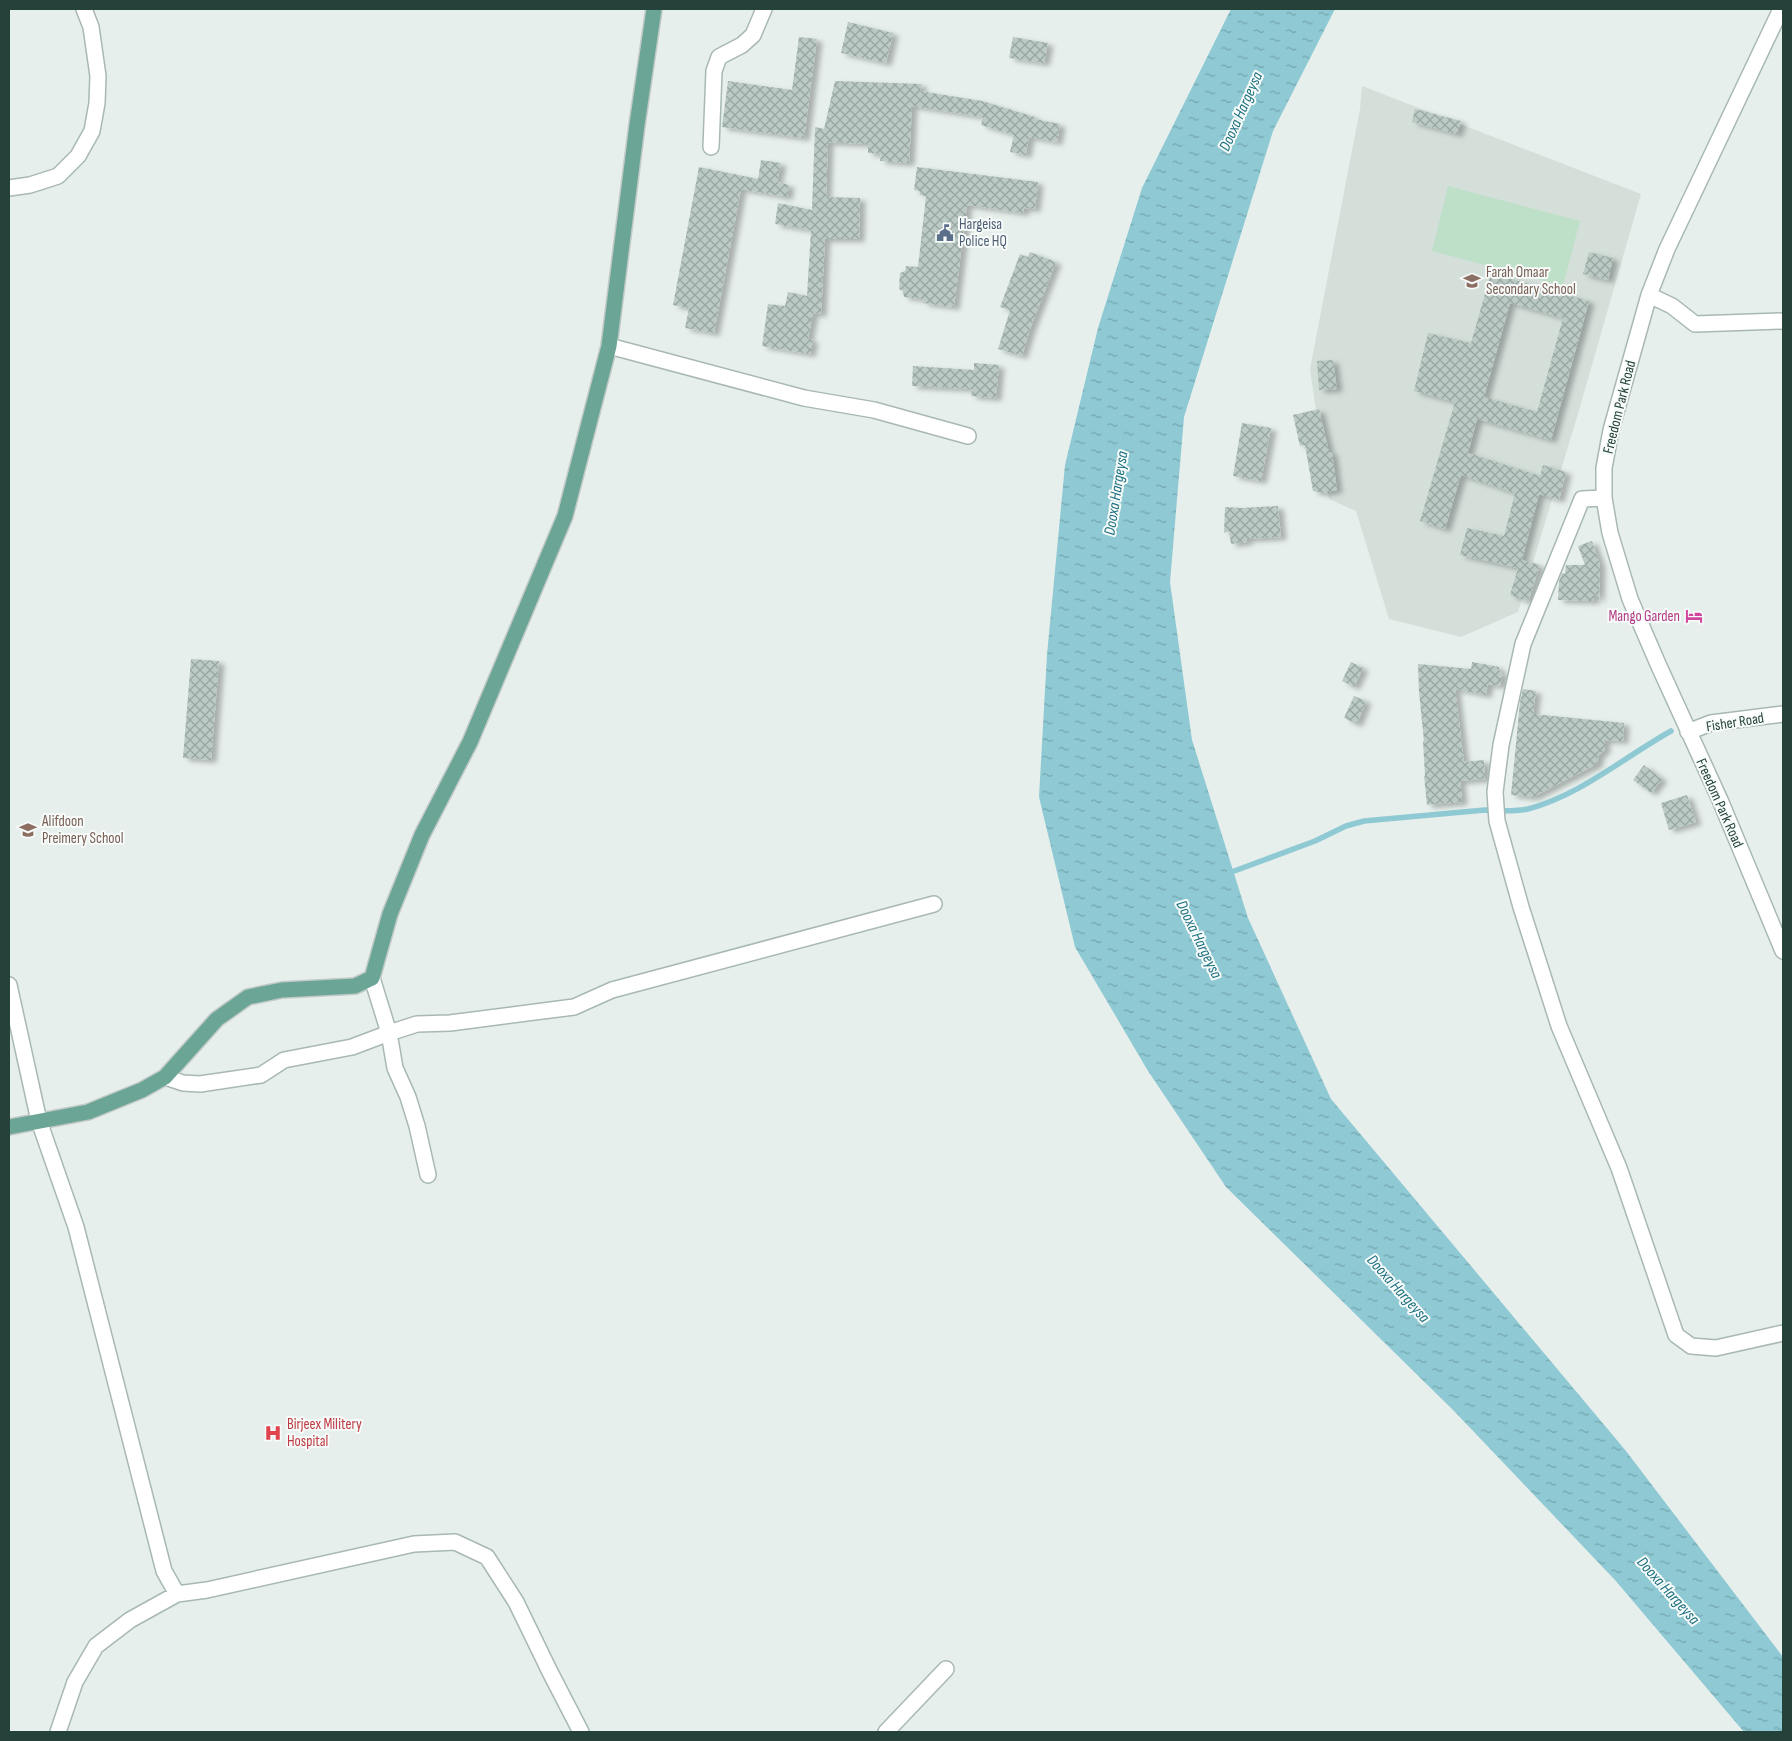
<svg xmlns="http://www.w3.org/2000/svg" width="1792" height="1741" font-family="'Sofia Sans Condensed',sans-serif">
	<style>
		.built { fill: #d4dfda }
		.garden { fill: #bfe0c8 }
		.water { fill: url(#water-ripples) }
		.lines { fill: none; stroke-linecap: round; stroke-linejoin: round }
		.stream { stroke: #8ec9d4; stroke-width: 5.5 }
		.building { fill: url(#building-cross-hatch); fill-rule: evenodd; filter: url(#shadow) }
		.minor-casing { stroke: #a8b8b2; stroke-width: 18 }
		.major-casing { stroke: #c2cac8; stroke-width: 18 }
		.minor { stroke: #fff; stroke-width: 15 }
		.major { stroke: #6aa596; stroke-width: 15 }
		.labels { text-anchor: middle; stroke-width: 4; stroke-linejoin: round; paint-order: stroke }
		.service-label { font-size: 15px; fill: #4e5e75; stroke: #f7fbf9; text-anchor: start }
		.education-label { font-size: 15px; fill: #785e54; stroke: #f7fbf9; text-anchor: start }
		.street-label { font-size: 15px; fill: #24423a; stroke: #f7fbf9 }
		.hotel-label { font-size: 15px; fill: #b23c85; stroke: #f7fbf9; text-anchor: end }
		.health-label { font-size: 15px; fill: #be3a42; stroke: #f7fbf9; text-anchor: start }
		.water-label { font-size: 16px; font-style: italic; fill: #1c6f80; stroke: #f7fbf9 }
	</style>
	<defs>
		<pattern id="water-ripples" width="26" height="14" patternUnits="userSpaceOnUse" patternTransform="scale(1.25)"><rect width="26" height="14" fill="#8ec9d4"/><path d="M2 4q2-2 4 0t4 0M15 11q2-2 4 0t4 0" fill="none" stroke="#74a5ad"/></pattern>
		<pattern id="building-cross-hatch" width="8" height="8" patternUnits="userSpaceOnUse" patternTransform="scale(1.25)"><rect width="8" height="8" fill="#bbcac4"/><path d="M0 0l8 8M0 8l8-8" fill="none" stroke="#98a6a0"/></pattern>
		<filter id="shadow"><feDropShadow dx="5.5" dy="3" stdDeviation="2.5" flood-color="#0004"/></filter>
	</defs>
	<rect width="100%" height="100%" fill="#e6efeb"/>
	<path class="built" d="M1362,86l279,108 -64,223 -59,195 -57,25 -72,-18 -33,-108 -27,-12 -19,-130 50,-260z"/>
	<path class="garden" d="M1448,186l132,35 -17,65 -131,-35z"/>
	<path class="water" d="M1231,9h104l-62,122 -89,286 -14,165 22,158 56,178 83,181 295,352 157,206v75h-39l-129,-152 -161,-169 -228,-224 -78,-116 -73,-124 -36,-150 8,-142 18,-190 33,-137 44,-140z"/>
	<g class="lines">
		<path class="stream" d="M1229,873l86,-32 31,-15 18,-5 121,-11c14,1 29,2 43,-1 51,-13 98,-53 143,-78"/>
	</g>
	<path class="building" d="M848,22l45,11 -7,30 -45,-10z
		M799,37l18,2 -13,99 -82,-11 6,-46 64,9z
		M1013,37l35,6 -4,20 -35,-5z
		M835,81l87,3 -2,7 62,10 53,16v2l25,5 -3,18 -28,-5 -3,18 -16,-3 4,-17 -33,-10 2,-8 -71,-11 -3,57 -29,-2 1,-7 -13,-1v-9l-40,-2 -2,55 34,1 -1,41h-34l-4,75 -8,-1 -5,26 5,1 -3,14 -48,-8 6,-42 17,2 3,-14 19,4 4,-66 -36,-6 3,-21 34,7 3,-83 9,2z
		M1415,109l46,12 -4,13 -45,-12z
		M761,160l20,3 -4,19 12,3 -2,12 -46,-8 -27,144 -29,-5 4,-20 -16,-3 26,-138 59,12z
		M917,167l121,15 -3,27 -11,-1 -1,5 -56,-8 -13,102 -31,-4 1,-4 -20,-2 -1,-6 -4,-2 1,-16 5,-2 1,-5 12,1 8,-71 -6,-1v-4l-6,-1z
		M1030,252l26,10 -26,67 -8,27 -24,-7 12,-39 -10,-3 20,-53 8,3z
		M1589,252l24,6 -5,22 -25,-6z
		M1491,273l98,28 -38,139 -74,-21 -9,34 72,23 3,-11 23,7 -7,28 -20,-6 -17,66 18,5 -12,37 -18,-7 8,-27 -58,-13 7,-27 37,8 11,-43 -54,-18 -16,54 -25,-8 35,-119 -41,-11 14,-58 43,10zM1510,303l53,15 -26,94 -53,-15z
		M1333,360l4,29 -18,1 -2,-29z
		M974,363l25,2 -3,33 -25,-2 1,-7 -60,-3 1,-20 61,4z
		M1319,409l10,43h3l5,38 -15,3 -9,-2 -8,-46 -5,1 -7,-31z
		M1242,423l29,5 -10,53 -28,-5z
		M1278,506l3,31 -35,2 1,3 -16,2 -2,-13 -5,2 1,-26 17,1z
		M1592,541l8,24 -1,36 -5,-10v10l-36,-1 1,-19 3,-8 3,1 1,-9h19l-7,-19z
		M191,659l28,2 -8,99 -28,-2z
		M1351,662l12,6 -9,19 -12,-6z
		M1472,662l27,5v5l4,1 -3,13 -12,-2 -2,11 -31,-6 9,73 20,-2 1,19 -25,2 2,21 -35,3 -3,-29h1l-2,-35h1l-5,-49 -1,-28 53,5z
		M1523,689l13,2 -3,23 91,9 -1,18 -18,-1v10l-6,5 -2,9 -64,33 -22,-2 9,-93z
		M1354,696l12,5 -9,23 -13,-6z
		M1644,765l18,14 -11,14 -18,-13z
		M1687,795l9,27 -27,8 -8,-27z"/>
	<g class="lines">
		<g class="minor-casing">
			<path id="minor" d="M1781,9l-114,240 -18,46 -38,135 -7,38v30l6,35 20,66 28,65 62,136 63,151
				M711,147l3,-76 5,-14 23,-12 11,-10 11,-26
				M9,188l21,-3 28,-9 20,-20 14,-25 5,-28 1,-27 -7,-49 -7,-18
				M1649,295l23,11 23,18 88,-3
				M609,346l195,52 70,12 94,26
				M1604,498l-22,1 -59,145 -22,101 -6,47 2,29 24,86 38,119 60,142 57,167 15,11 25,2 67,-15
				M1688,732l23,-9 72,-9
				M372,978l17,55 28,-9 33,-1 124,-16 38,-17 322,-86
				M9,985l30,136 37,106 88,344 13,23
				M165,1077l18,6 17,1 61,-9 23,-15 68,-13 37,-14 6,35 13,29 9,29 11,49
				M58,1732l17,-50 21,-36 34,-26 47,-26 30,-4 207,-46 41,-2 32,15 29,45 34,70 31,60
				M886,1732l60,-63"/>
		</g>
		<g class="major-casing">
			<path id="major" d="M9,1127l79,-15 54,-22 23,-13 52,-58 31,-22 34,-7 73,-4 17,-8 18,-64 32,-79 48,-93 95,-226 44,-170 28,-221 17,-116"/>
		</g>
		<use href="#minor" class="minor"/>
		<use href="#major" class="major"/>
	</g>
	<defs>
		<g id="civic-bare" transform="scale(1.35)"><path d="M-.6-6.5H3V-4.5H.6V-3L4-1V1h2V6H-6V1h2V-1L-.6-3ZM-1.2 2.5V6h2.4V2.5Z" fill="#5c6f8a" stroke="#f7fbf9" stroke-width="2.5" paint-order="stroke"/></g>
		<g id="school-bare" transform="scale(1.35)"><path d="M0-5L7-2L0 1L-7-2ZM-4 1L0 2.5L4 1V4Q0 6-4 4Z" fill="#8d6e63" stroke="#f7fbf9" stroke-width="2.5" paint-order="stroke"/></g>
		<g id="hotel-bare" transform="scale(1.35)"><path d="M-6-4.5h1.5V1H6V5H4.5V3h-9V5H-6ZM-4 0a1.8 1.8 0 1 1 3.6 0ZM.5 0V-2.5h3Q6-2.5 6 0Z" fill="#d1479c" stroke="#f7fbf9" stroke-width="2.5" paint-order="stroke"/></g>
		<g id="hospital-bare" transform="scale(1.35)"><path d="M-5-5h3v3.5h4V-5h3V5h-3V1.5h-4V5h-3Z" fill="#e0444e" stroke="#f7fbf9" stroke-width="2.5" paint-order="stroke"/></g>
	</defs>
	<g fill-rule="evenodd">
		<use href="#civic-bare" x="945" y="233"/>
		<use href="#school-bare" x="1472" y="281"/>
		<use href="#hotel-bare" x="1694" y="616"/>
		<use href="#school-bare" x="28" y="830"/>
		<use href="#hospital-bare" x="273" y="1433"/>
	</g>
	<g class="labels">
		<g class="service-label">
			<text x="959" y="229">Hargeisa<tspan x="959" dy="17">Police HQ</tspan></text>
		</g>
		<g class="education-label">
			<text x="1486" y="277">Farah Omaar<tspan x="1486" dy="17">Secondary School</tspan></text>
			<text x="42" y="826">Alifdoon<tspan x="42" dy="17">Preimery School</tspan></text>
		</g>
		<g class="street-label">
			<text transform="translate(1619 407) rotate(-76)" y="5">Freedom Park Road</text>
			<text transform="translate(1735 722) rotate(-9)" y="5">Fisher Road</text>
			<text transform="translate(1720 803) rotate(66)" y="5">Freedom Park Road</text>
		</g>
		<g class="hotel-label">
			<text x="1680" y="621">Mango Garden</text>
		</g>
		<g class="health-label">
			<text x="287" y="1429">Birjeex Militery<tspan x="287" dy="17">Hospital</tspan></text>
		</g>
		<g class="water-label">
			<text transform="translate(1240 111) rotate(-66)" y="6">Dooxa Hargeysa</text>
			<text transform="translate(1115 493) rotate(-81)" y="6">Dooxa Hargeysa</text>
			<text transform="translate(1200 939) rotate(64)" y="6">Dooxa Hargeysa</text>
			<text transform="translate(1399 1288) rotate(48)" y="6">Dooxa Hargeysa</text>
			<text transform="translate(1669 1590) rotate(48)" y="6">Dooxa Hargeysa</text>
		</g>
	</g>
	<rect width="1792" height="1741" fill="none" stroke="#24423a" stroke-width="20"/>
</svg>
